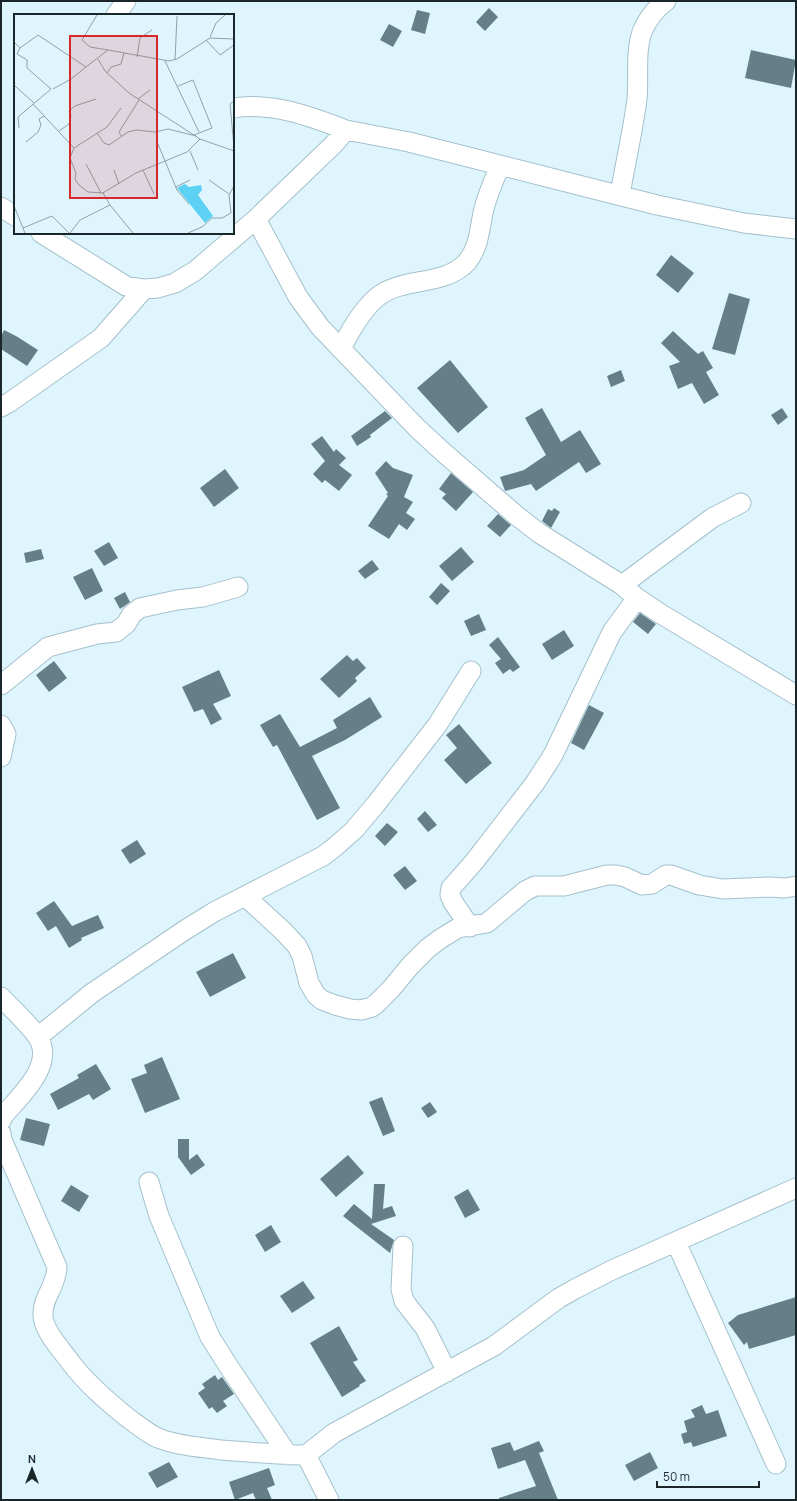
<svg xmlns="http://www.w3.org/2000/svg" width="797" height="1501" font-family="Manrope,sans-serif">
	<style>
		.building { fill: #647f88 }
		.lines { fill: none; stroke-linecap: round; stroke-linejoin: round }
		.minor-casing { stroke: #a4c1cb; stroke-width: 21 }
		.minor { stroke: #fff; stroke-width: 19 }
		.inset-road { fill: none; stroke: #90a2a9; stroke-width: 1 }
		.view { fill: #d62828; fill-opacity: 0.15; stroke: #d62828; stroke-width: 2 }
		.inset-edge { fill: none; stroke: #1b262a; stroke-width: 2 }
	</style>
	<rect width="100%" height="100%" fill="#def5fe"/>
	<path class="building" d="M489,8l9,9 -13,14 -9,-9z
		M417,10l13,3 -5,21 -14,-4z
		M389,24l13,7 -9,16 -13,-7z
		M751,50l45,10 -5,28 -46,-10z
		M671,255l23,18 -16,20 -22,-18z
		M729,293l21,6 -15,56 -23,-6z
		M4,330l12,6 22,14 -11,16 -26,-17v-13z
		M673,331l25,23 5,-3 10,17 -7,4 13,23 -15,9 -12,-21 -14,6 -9,-23 11,-4 -19,-19z
		M450,360l38,47 -30,26 -41,-45z
		M621,370l4,11 -14,6 -4,-11z
		M542,408l19,34 19,-12 21,34 -15,9 -7,-11 -43,29 -5,-7 -26,7 -5,-14 24,-7 22,-15 -21,-37z
		M782,408l6,9 -10,8 -7,-10z
		M385,411l7,7 -22,17 1,2 -14,9 -6,-10z
		M322,436l12,16 2,-3 10,9 -7,7 13,10 -13,16 -14,-11 -3,3 -9,-9 12,-13 -14,-17z
		M386,461l7,7 20,7 -9,22 9,5 -7,11 9,6 -8,11 -8,-6 -10,15 -21,-13 20,-30 -2,-2 2,-1 -13,-20z
		M225,469l14,19 -25,19 -14,-19z
		M451,473l22,19 -17,19 -14,-13 4,-4 -7,-5z
		M554,508l6,4 -9,16 -9,-7 6,-12 4,2z
		M498,514l13,11 -11,12 -13,-11z
		M109,542l9,16 -14,8 -10,-15z
		M461,547l13,15 -22,19 -13,-15z
		M41,549l3,10 -18,4 -2,-10z
		M372,560l7,9 -14,10 -7,-8z
		M92,568l11,23 -18,9 -12,-23z
		M441,583l9,8 -13,14 -8,-8z
		M125,592l5,10 -10,7 -6,-11z
		M640,613l16,11 -8,10 -15,-12z
		M479,614l7,16 -15,6 -7,-15z
		M564,630l10,16 -22,14 -10,-16z
		M498,637l22,30 -7,5 -3,-3 -7,5 -8,-11 6,-4 -12,-14z
		M347,655l6,6 4,-3 9,10 -11,10 2,3 -18,17 -19,-19z
		M54,661l13,17 -18,14 -13,-17z
		M219,670l12,26 -18,8 9,15 -11,6 -8,-16 -9,3 -12,-25z
		M370,697l12,20 -37,23 -33,16 28,52 -23,12 -40,-75 -4,2 -13,-22 20,-11 20,33 37,-19 -4,-8z
		M589,705l15,8 -20,37 -13,-7z
		M459,724l33,39 -26,21 -22,-24 13,-12 -11,-13z
		M425,811l12,14 -9,7 -11,-13z
		M387,823l11,9 -13,14 -10,-10z
		M137,840l9,14 -16,10 -9,-14z
		M405,866l12,15 -12,9 -12,-15z
		M54,901l18,25 26,-11 6,13 -23,10 1,2 -13,8 -13,-22 -8,5 -12,-18z
		M233,953l13,25 -36,19 -14,-25z
		M162,1057l18,42 -35,14 -14,-34 16,-6 -3,-8z
		M96,1064l15,25 -18,11 -4,-6 -31,16 -8,-16 29,-16 -2,-3z
		M382,1097l13,34 -12,5 -14,-34z
		M430,1102l7,10 -9,6 -7,-10z
		M26,1118l24,6 -6,22 -24,-6z
		M178,1139h11v21l8,-6 8,11 -14,10 -13,-18z
		M348,1155l16,18 -28,24 -16,-18z
		M374,1184h11l-2,25 9,-3 4,10 -25,8 23,16 -4,13 -47,-37 11,-12 18,15z
		M71,1185l18,11 -10,16 -18,-11z
		M468,1189l12,21 -15,8 -11,-21z
		M271,1225l10,17 -16,10 -10,-17z
		M303,1281l12,17 -23,15 -12,-17z
		M796,1297v38l-47,14 -2,-7 -3,3 -16,-22 10,-8z
		M339,1326l19,34 -5,2 13,19 -7,4 1,1 -18,11 -32,-54z
		M215,1375l3,5 4,-3 12,17 -11,7 4,5 -10,7 -5,-6 -3,2 -11,-16 7,-5 -3,-4z
		M702,1405l4,9 12,-4 9,26 -34,11 -2,-5 -7,2 -3,-10 6,-2 -3,-11 11,-4 -4,-7z
		M539,1441l5,10 -5,2 19,47h-59v-2l37,-12 -11,-26 -27,9 -7,-21 19,-6 4,9z
		M650,1452l8,16 -24,13 -9,-16z
		M169,1462l9,15 -21,11 -9,-15z
		M269,1468l6,17 -8,3 5,12h-16l-3,-7 -18,7 -6,-18z"/>
	<g class="lines">
		<g class="minor-casing">
			<path id="minor" d="M116,15l10,-14
				M233,108c39,-6 77,8 113,22
				M620,195c5,-31 13,-64 17,-96 2,-22 -2,-46 5,-67 5,-12 13,-23 24,-31
				M1,207l14,9
				M256,219l42,78 22,30 97,101 26,24 74,64 22,17 83,52 15,13 24,16 135,81
				M41,233l85,53 18,3 14,-1 17,-5 20,-12 61,-52 77,-74 13,-15 63,12 248,63 87,18 52,6
				M341,349c9,-18 22,-42 39,-54 26,-18 65,-9 87,-33 14,-17 12,-37 18,-57 4,-14 10,-27 15,-40
				M1,407l9,-5 91,-64 43,-49
				M622,585l90,-67 29,-15
				M1,685l47,-38 49,-13 19,-2 10,-8 6,-10 8,-6 37,-8 26,-3 35,-10
				M1,725l5,9 -5,23
				M246,897l37,34 14,15 5,10 7,27 7,12 6,5 13,5 15,4 11,1 11,-3 5,-4 14,-14 19,-23 18,-18 12,-9 18,-11 29,-5 38,-32 10,-5h29l43,-11h9l9,2 17,8 10,-1 14,-9h5l28,10 24,4 46,-2 16,1 11,-2
				M470,927l-17,-25 -3,-7 1,-7 23,-26 61,-79 18,-28 59,-123 25,-34
				M1,997c12,13 26,25 36,39 20,28 -18,61 -34,80l-2,5
				M38,1037l54,-44 93,-63 29,-18 109,-56 13,-10 18,-16 22,-26 62,-80 33,-53
				M1,1133l1,7 55,127c-1,21 -15,30 -14,49 1,16 19,34 28,47 16,21 36,38 57,55 10,7 19,15 30,20 20,8 42,9 63,12 28,2 57,5 85,5
				M149,1182l10,34 51,121 19,30 59,88
				M676,1242l100,222
				M403,1246l-2,43 3,12 21,27 22,44
				M329,1500l-23,-45 28,-22 160,-87 65,-48 16,-9 35,-18 186,-83"/>
		</g>
		<use href="#minor" class="minor"/>
	</g>
	<g transform="translate(14 14)">
		<rect width="220" height="220" fill="#def5fe"/>
		<path d="M171,170l4,3 12,-2 1,5 -4,5 15,21 -8,7 -28,-35z" fill="#5cd1f4"/>
		<path class="inset-road" d="M83,1l-15,25 8,7 18,3M196,23l6,-14 9,-8M192,26l14,15 14,-10M0,28l6,6 18,-13 48,32 22,-17 61,11 8,-2 33,-21 24,1M123,43l3,-19 12,-8M84,45l7,12 24,22 71,46 34,12M161,46l2,-44M151,47l34,71M93,59l4,-6 10,-3 3,-11M0,71l20,18M164,72l15,-6 19,48 -18,7M39,75l18,-10 15,-12M124,85l12,-9M220,87l-4,3 4,43M19,90l41,44 -4,10 6,15 -1,6 4,6 9,7 15,1M5,114l-1,-11 33,-28 -24,-21v-8l-10,-6 3,-6M45,117l10,-7 2,-9 -2,-4 6,-5 21,-7M83,119l7,10 5,2 19,-13 8,-2 19,2 13,-3 28,7M107,122l-2,-4 20,-32M12,128l12,-10 3,-7 -2,-6 5,-3M144,130l19,46 12,14M60,134l33,-21 14,-19M176,137l8,19M72,150l15,29M100,156l5,14M129,156l11,24M195,166l20,14M162,173l14,-7M96,191l23,28M0,192l11,27M9,214l29,-12 17,17M56,219l10,-13 30,-15 -7,-12 3,-2 30,-18 51,-21 13,-13M174,219l14,-6 10,-9h10l9,-5 -2,-18 5,-9"/>
		<path class="view" d="M56,22h87v162h-87z"/>
		<rect width="220" height="220" class="inset-edge"/>
	</g>
	<rect width="797" height="1501" fill="none" stroke="#1b262a" stroke-width="4"/>
	<g transform="translate(32 1469)" stroke="#def5fe" stroke-width="3" paint-order="stroke">
	<path d="M0-3L7 15L0 10L-7 15Z" fill="#1b262a"/>
	<text y="-6" font-size="11" font-weight="bold" text-anchor="middle" fill="#1b262a">N</text>
	</g>
	<path d="M657 1481v6h102v-6" fill="none" stroke="#1b262a" stroke-width="2"/>
	<text x="663" y="1481" font-size="12" fill="#1b262a" stroke="#def5fe" stroke-width="3" paint-order="stroke">50 m</text>
</svg>
